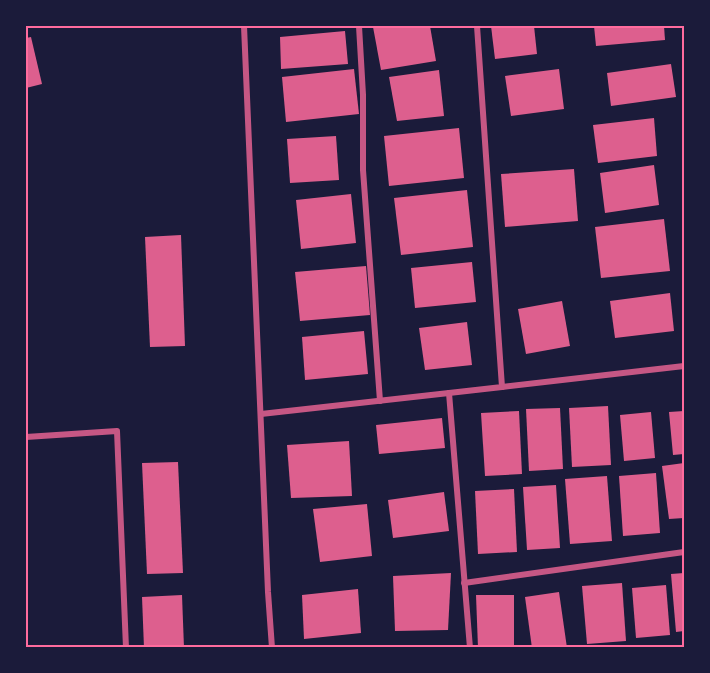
<svg xmlns="http://www.w3.org/2000/svg" width="710" height="673" font-family="'Roboto Condensed',sans-serif">
  <style>
    .building { fill: #dd5f8e }
    .lines { fill: none; stroke-linecap: round; stroke-linejoin: round }
    .minor { stroke: #c65784; stroke-width: 6 }
    .neatline { fill: none; stroke: #ff6b9d; stroke-width: 2 }
  </style>
  <rect width="100%" height="100%" fill="#1b1b3a"/>
  <g class="building">
    <polygon points="379,26 430,26 436,61 381,70 373,27"/>
    <polygon points="491,26 534,26 537,54 495,59"/>
    <polygon points="594,26 664,26 665,40 596,46"/>
    <polygon points="345,31 348,64 281,69 280,37"/>
    <polygon points="31,37 42,84 26,88 26,38"/>
    <polygon points="671,64 676,97 611,106 607,73"/>
    <polygon points="354,69 359,114 286,122 282,77"/>
    <polygon points="559,69 564,109 511,116 505,76"/>
    <polygon points="439,70 444,116 397,121 389,77"/>
    <polygon points="654,118 657,156 598,163 593,125"/>
    <polygon points="459,128 464,178 389,186 384,136"/>
    <polygon points="336,136 339,180 290,183 287,139"/>
    <polygon points="654,165 659,205 605,213 600,173"/>
    <polygon points="574,169 578,221 505,227 501,174"/>
    <polygon points="467,190 473,247 401,255 394,198"/>
    <polygon points="351,194 356,243 301,249 296,200"/>
    <polygon points="664,219 670,271 601,278 595,227"/>
    <polygon points="181,235 185,346 150,347 145,237"/>
    <polygon points="472,262 476,302 415,308 411,268"/>
    <polygon points="366,266 370,315 300,321 295,272"/>
    <polygon points="670,293 674,331 615,338 610,301"/>
    <polygon points="562,301 570,346 526,354 518,309"/>
    <polygon points="467,322 472,365 425,370 419,328"/>
    <polygon points="364,331 368,374 305,380 302,337"/>
    <polygon points="608,406 611,465 572,467 569,408"/>
    <polygon points="560,408 563,469 529,471 526,409"/>
    <polygon points="519,411 522,474 485,476 481,413"/>
    <polygon points="684,411 684,454 673,455 669,412"/>
    <polygon points="651,412 655,458 624,461 620,415"/>
    <polygon points="442,418 445,448 379,454 376,425"/>
    <polygon points="349,441 352,496 291,498 287,445"/>
    <polygon points="178,462 183,573 147,574 142,463"/>
    <polygon points="684,463 684,518 669,519 662,466"/>
    <polygon points="656,473 660,533 623,536 619,476"/>
    <polygon points="607,476 612,541 570,544 565,479"/>
    <polygon points="556,485 560,548 527,550 523,487"/>
    <polygon points="514,489 517,552 478,554 475,491"/>
    <polygon points="444,492 449,531 393,538 388,500"/>
    <polygon points="367,504 372,556 320,562 313,509"/>
    <polygon points="451,573 448,630 395,631 393,576"/>
    <polygon points="684,573 684,631 676,632 671,574"/>
    <polygon points="622,583 626,641 587,644 582,586"/>
    <polygon points="666,585 670,635 636,638 632,588"/>
    <polygon points="358,589 361,633 304,639 302,595"/>
    <polygon points="559,592 567,648 532,648 525,597"/>
    <polygon points="182,595 184,648 144,648 142,597"/>
    <polygon points="476,595 514,595 514,648 478,648"/>
  </g>
  <g class="lines">
    <g class="minor">
      <polyline points="244,26 268,592 272,648"/>
      <polyline points="359,26 363,95 363,170 380,401"/>
      <polyline points="502,387 684,366"/>
      <polyline points="261,414 449,393"/>
      <polyline points="26,437 117,431 126,648"/>
      <polyline points="464,583 684,552"/>
      <polyline points="470,648 449,393 502,387 477,26"/>
    </g>
  </g>
  <rect width="710" height="673" fill="none" stroke="#1b1b3a" stroke-width="54"/>
  <rect x="27" y="27" width="656" height="619" class="neatline"/>
</svg>
